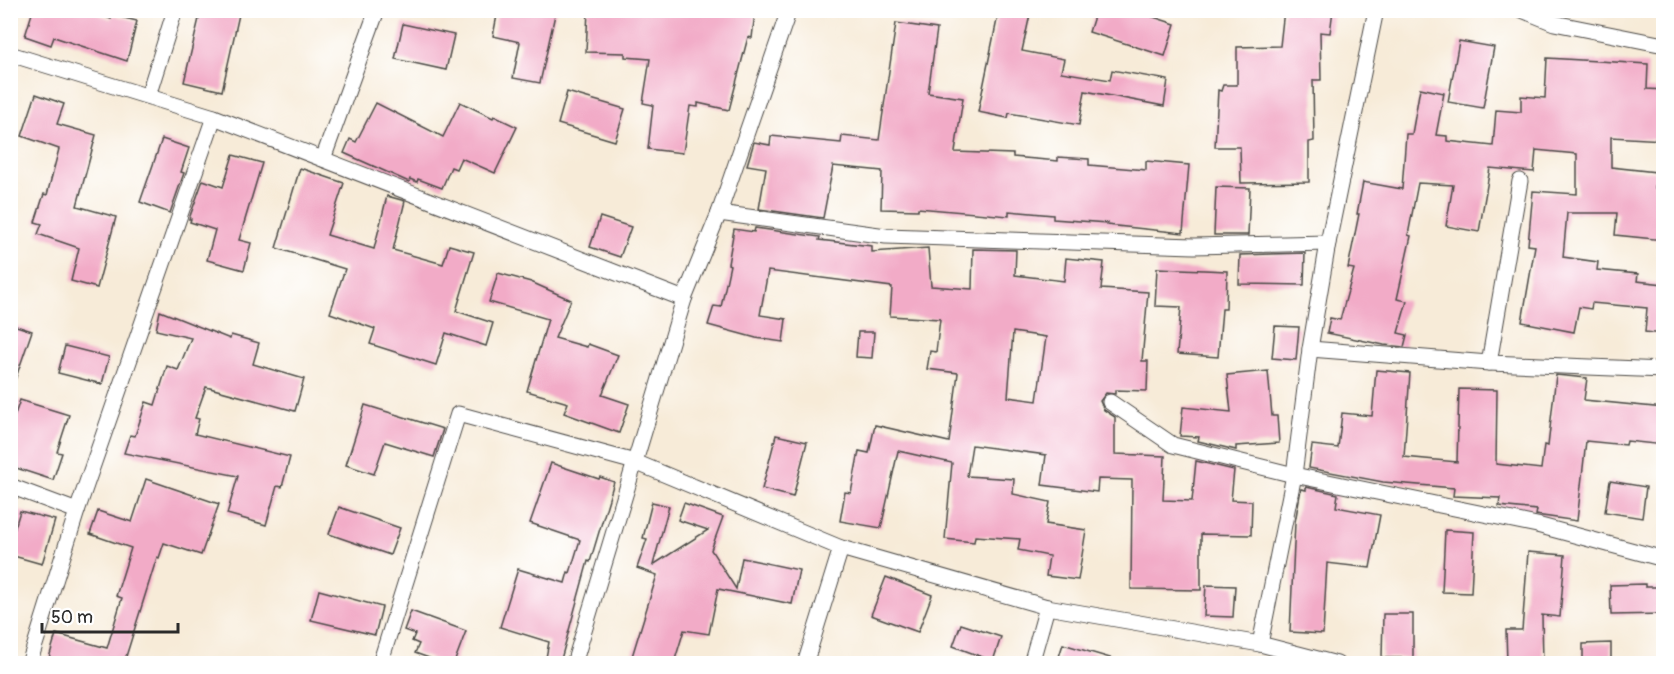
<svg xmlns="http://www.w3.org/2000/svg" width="1674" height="674" font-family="Pangolin,sans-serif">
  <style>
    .building { fill: #f2abc7; fill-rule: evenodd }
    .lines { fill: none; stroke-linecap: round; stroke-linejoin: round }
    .minor-casing { stroke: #4a4845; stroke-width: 17 }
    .minor { stroke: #fff; stroke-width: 15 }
  </style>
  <rect width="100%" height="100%" fill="#fff"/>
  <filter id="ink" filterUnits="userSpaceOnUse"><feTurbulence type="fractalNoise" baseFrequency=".0167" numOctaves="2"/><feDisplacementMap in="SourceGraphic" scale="12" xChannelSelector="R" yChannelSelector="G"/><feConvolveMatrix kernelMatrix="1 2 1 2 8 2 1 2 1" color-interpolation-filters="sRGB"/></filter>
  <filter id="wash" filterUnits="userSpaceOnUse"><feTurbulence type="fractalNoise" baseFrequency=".008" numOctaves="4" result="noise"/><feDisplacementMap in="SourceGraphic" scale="24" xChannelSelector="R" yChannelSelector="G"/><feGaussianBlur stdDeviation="1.35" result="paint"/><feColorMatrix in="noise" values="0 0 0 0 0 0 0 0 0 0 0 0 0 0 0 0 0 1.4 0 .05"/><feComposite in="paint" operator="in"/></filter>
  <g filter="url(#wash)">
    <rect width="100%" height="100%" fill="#f7ebd8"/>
    <g id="blocks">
      <g class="building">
        <polygon points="33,10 87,10 111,19 112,15 137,21 127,61 54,37 51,45 25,36"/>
        <polygon points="201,10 240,10 222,91 184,82"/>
        <polygon points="498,10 556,10 540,83 513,78 520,42 493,36"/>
        <polygon points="588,10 755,12 752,38 748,37 729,110 698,103 698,107 690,106 683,153 648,149 653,105 643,103 650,59 625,57 625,53 586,52"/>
        <polygon points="999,10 1031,10 1022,51 1064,59 1061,72 1110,80 1112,70 1168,80 1164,106 1085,91 1079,125 1009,113 1008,118 978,112"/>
        <polygon points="1096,10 1132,10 1175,24 1165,56 1089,32"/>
        <polygon points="1284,10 1333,10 1330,33 1320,32 1321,80 1313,80 1314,141 1309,142 1309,182 1241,183 1240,147 1215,147 1218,90 1221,91 1223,85 1237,85 1237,47 1280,46"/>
        <polygon points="896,23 937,29 928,93 963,98 955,152 1013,154 1013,157 1058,161 1058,157 1089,159 1089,165 1146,170 1146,161 1189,165 1183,233 1107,225 1107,223 1053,219 1053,215 1009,211 1009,216 918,208 918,210 881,209 882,171 833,166 823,218 759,209 766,168 747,165 754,142 770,145 771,136 841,143 842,136 879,140"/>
        <polygon points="403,24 454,35 446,70 395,59"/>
        <polygon points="1459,41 1494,47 1483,108 1448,102"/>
        <polygon points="1547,58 1648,64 1647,89 1664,90 1664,140 1611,137 1611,167 1656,172 1655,188 1664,189 1664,240 1615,235 1617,213 1567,213 1563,257 1598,262 1597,270 1638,274 1637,281 1664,284 1664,334 1645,332 1647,308 1592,303 1591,309 1579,307 1574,332 1522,322 1535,246 1528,245 1533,191 1577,194 1577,154 1536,150 1534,172 1490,168 1479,232 1446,226 1453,185 1418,183 1408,235 1411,236 1397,299 1407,301 1398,333 1407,335 1404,347 1384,345 1327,333 1330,318 1340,320 1354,269 1348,268 1359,214 1357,214 1363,182 1402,189 1406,134 1412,134 1420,88 1444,93 1436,135 1447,136 1447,141 1493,146 1496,110 1521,112 1521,96 1545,98"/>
        <polygon points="567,92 625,109 615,141 558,124"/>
        <polygon points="36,94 64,104 57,124 96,135 77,206 116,217 97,288 71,281 79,248 38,234 42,224 35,222 44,194 47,195 59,149 22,136"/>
        <polygon points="460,102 493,118 494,116 517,127 495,173 461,158 456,169 451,167 442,188 418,179 417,182 410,179 409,182 344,153 350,139 356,142 376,103 443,137"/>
        <polygon points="162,139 189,148 181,172 184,173 170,213 140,202"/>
        <polygon points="233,155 262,163 239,240 251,243 244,270 207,260 215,230 190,222 191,219 189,219 203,180 223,187"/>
        <polygon points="300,168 344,183 327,235 374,249 387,196 405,201 393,250 443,264 449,245 474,252 456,311 493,323 486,346 446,333 436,365 370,344 375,329 330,313 345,269 276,248"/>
        <polygon points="1216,187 1250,188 1248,235 1214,235"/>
        <polygon points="600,217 631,227 620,257 590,247"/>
        <path d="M 755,228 L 820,237 L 819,240 L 872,246 L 872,252 L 928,248 L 931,286 L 972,289 L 973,249 L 1016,250 L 1015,275 L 1064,281 L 1066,258 L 1104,262 L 1101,289 L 1148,292 L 1142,361 L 1148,361 L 1147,391 L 1115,390 L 1115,394 L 1106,393 L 1100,401 L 1104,410 L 1115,417 L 1115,454 L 1165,456 L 1163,500 L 1192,501 L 1196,461 L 1234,470 L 1231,500 L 1252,501 L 1251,535 L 1201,534 L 1201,590 L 1131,589 L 1132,480 L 1098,479 L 1097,492 L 1042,485 L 1046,455 L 972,445 L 967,476 L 1014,479 L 1013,494 L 1050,502 L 1046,524 L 1086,530 L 1078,580 L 1046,576 L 1049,556 L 1018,550 L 1020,539 L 975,536 L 974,542 L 945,539 L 952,463 L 898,451 L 881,528 L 840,521 L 845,492 L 851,493 L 859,451 L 869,453 L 875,425 L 949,442 L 958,373 L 927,369 L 930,351 L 936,352 L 940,319 L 890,316 L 892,287 L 768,271 L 760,315 L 786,319 L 783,342 L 756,338 L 708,325 L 714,306 L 721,307 L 730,265 L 728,264 L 734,229 L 754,232 ZM 1013,332 L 1046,337 L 1037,401 L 1008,397 Z"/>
        <polygon points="1305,253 1304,285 1239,284 1240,255"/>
        <polygon points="1157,268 1227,271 1226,309 1222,309 1218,357 1177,354 1181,307 1155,306"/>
        <polygon points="498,273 531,282 571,300 555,338 587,347 588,344 618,355 602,395 629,404 619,433 564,413 568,403 527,391 548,319 489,302"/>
        <polygon points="160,311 230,339 231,335 259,343 253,364 304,379 295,411 206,387 195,418 199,419 195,434 290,457 282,487 277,486 266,525 227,514 238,476 124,453 130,435 135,436 146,402 155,405 167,366 178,370 191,338 156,330"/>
        <polygon points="10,324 32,331 13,386 10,386"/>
        <polygon points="1275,326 1299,327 1296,360 1272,358"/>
        <polygon points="858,332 874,332 872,358 856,357"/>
        <polygon points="65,346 109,357 102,384 58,373"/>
        <polygon points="1376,370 1410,373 1404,457 1457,462 1459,389 1497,390 1496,464 1541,469 1544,445 1548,446 1556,375 1587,378 1584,400 1664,408 1664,445 1627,441 1626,445 1586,441 1577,521 1536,515 1537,510 1499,506 1500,498 1453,496 1454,488 1383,482 1309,468 1312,445 1338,448 1342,413 1372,416"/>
        <polygon points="1268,371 1272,416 1277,416 1279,443 1236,446 1236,450 1198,441 1199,437 1180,436 1183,407 1231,412 1227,375"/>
        <polygon points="20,400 69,415 57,452 62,453 53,480 10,466 10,445 15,431 10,429"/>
        <polygon points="365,405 443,429 434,457 385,442 374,474 346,465"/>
        <polygon points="776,435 807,442 793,497 762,489"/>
        <polygon points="551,463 599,479 600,477 614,482 590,562 588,561 560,663 545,663 549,642 500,627 518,569 565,583 568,572 570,573 580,540 530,523"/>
        <polygon points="146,479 219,504 201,555 164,543 159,558 157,557 124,663 66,663 49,658 56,634 107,648 122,598 116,596 131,548 90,534 98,511 132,522"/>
        <polygon points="1610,481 1646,487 1642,518 1605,512"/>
        <polygon points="1306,487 1338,494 1336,507 1380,515 1370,568 1327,563 1323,634 1290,632 1295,522 1301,489 1306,490"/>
        <polygon points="652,502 669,506 653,565 708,530 678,520 684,503 723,517 711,550 736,589 742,558 799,570 792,604 718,589 709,634 684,630 674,663 630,663 657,575 637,568 647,539 643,538"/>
        <polygon points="339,507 400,528 390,555 329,534"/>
        <polygon points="20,511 55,520 42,564 10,555 10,544"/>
        <polygon points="1445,530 1474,532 1471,593 1442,592"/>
        <polygon points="1528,552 1565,555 1560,617 1542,615 1543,663 1507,663 1506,630 1522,630"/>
        <polygon points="886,577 932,595 918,632 871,615"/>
        <polygon points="1645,584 1645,587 1664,587 1664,614 1611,615 1610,585"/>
        <polygon points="1206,585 1235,586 1233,617 1204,616"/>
        <polygon points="319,590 382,607 375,635 311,620"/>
        <polygon points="411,611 466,631 454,663 443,663 415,653 419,644 412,641 415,634 404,630"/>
        <polygon points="1383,614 1413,614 1413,658 1382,658"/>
        <polygon points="961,624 1001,637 993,661 953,646"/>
        <polygon points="1611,643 1611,663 1583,663 1583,644"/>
        <polygon points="1063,644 1117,660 1117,663 1057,663"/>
      </g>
    </g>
  </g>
  <g filter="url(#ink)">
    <use href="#blocks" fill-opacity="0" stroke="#4a4845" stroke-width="1.5"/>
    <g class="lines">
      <g class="minor-casing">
        <g id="minor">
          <polyline points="1522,10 1554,23 1664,45"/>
          <polyline points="10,54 214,117 684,299"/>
          <polyline points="148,96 175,10"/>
          <polyline points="323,159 377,10"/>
          <polyline points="719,213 886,236 1194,246 1328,243"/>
          <polyline points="1310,349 1489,363 1664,370"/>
          <polyline points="1489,363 1520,181"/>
          <polyline points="1110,402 1173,445 1294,475 1537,525 1664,559"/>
          <polyline points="10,486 77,511"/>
          <polyline points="1260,644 1294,475 1310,349 1328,243 1376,10"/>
          <polyline points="29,664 77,511 214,117"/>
          <polyline points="380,664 458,414 635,462 841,548 1047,607 1260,644 1337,664"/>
          <polyline points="574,664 684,299 719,213 789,10"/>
          <polyline points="805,664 841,548"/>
          <polyline points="1031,664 1047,607"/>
        </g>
      </g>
      <use href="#minor" class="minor"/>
    </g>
  </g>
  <rect width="1674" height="674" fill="none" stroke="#fff" stroke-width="36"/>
  <path d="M42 623v9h136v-9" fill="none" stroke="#2b2b2b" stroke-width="3"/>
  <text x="51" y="623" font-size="18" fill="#2b2b2b" stroke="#ffffff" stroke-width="4.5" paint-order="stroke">50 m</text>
</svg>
